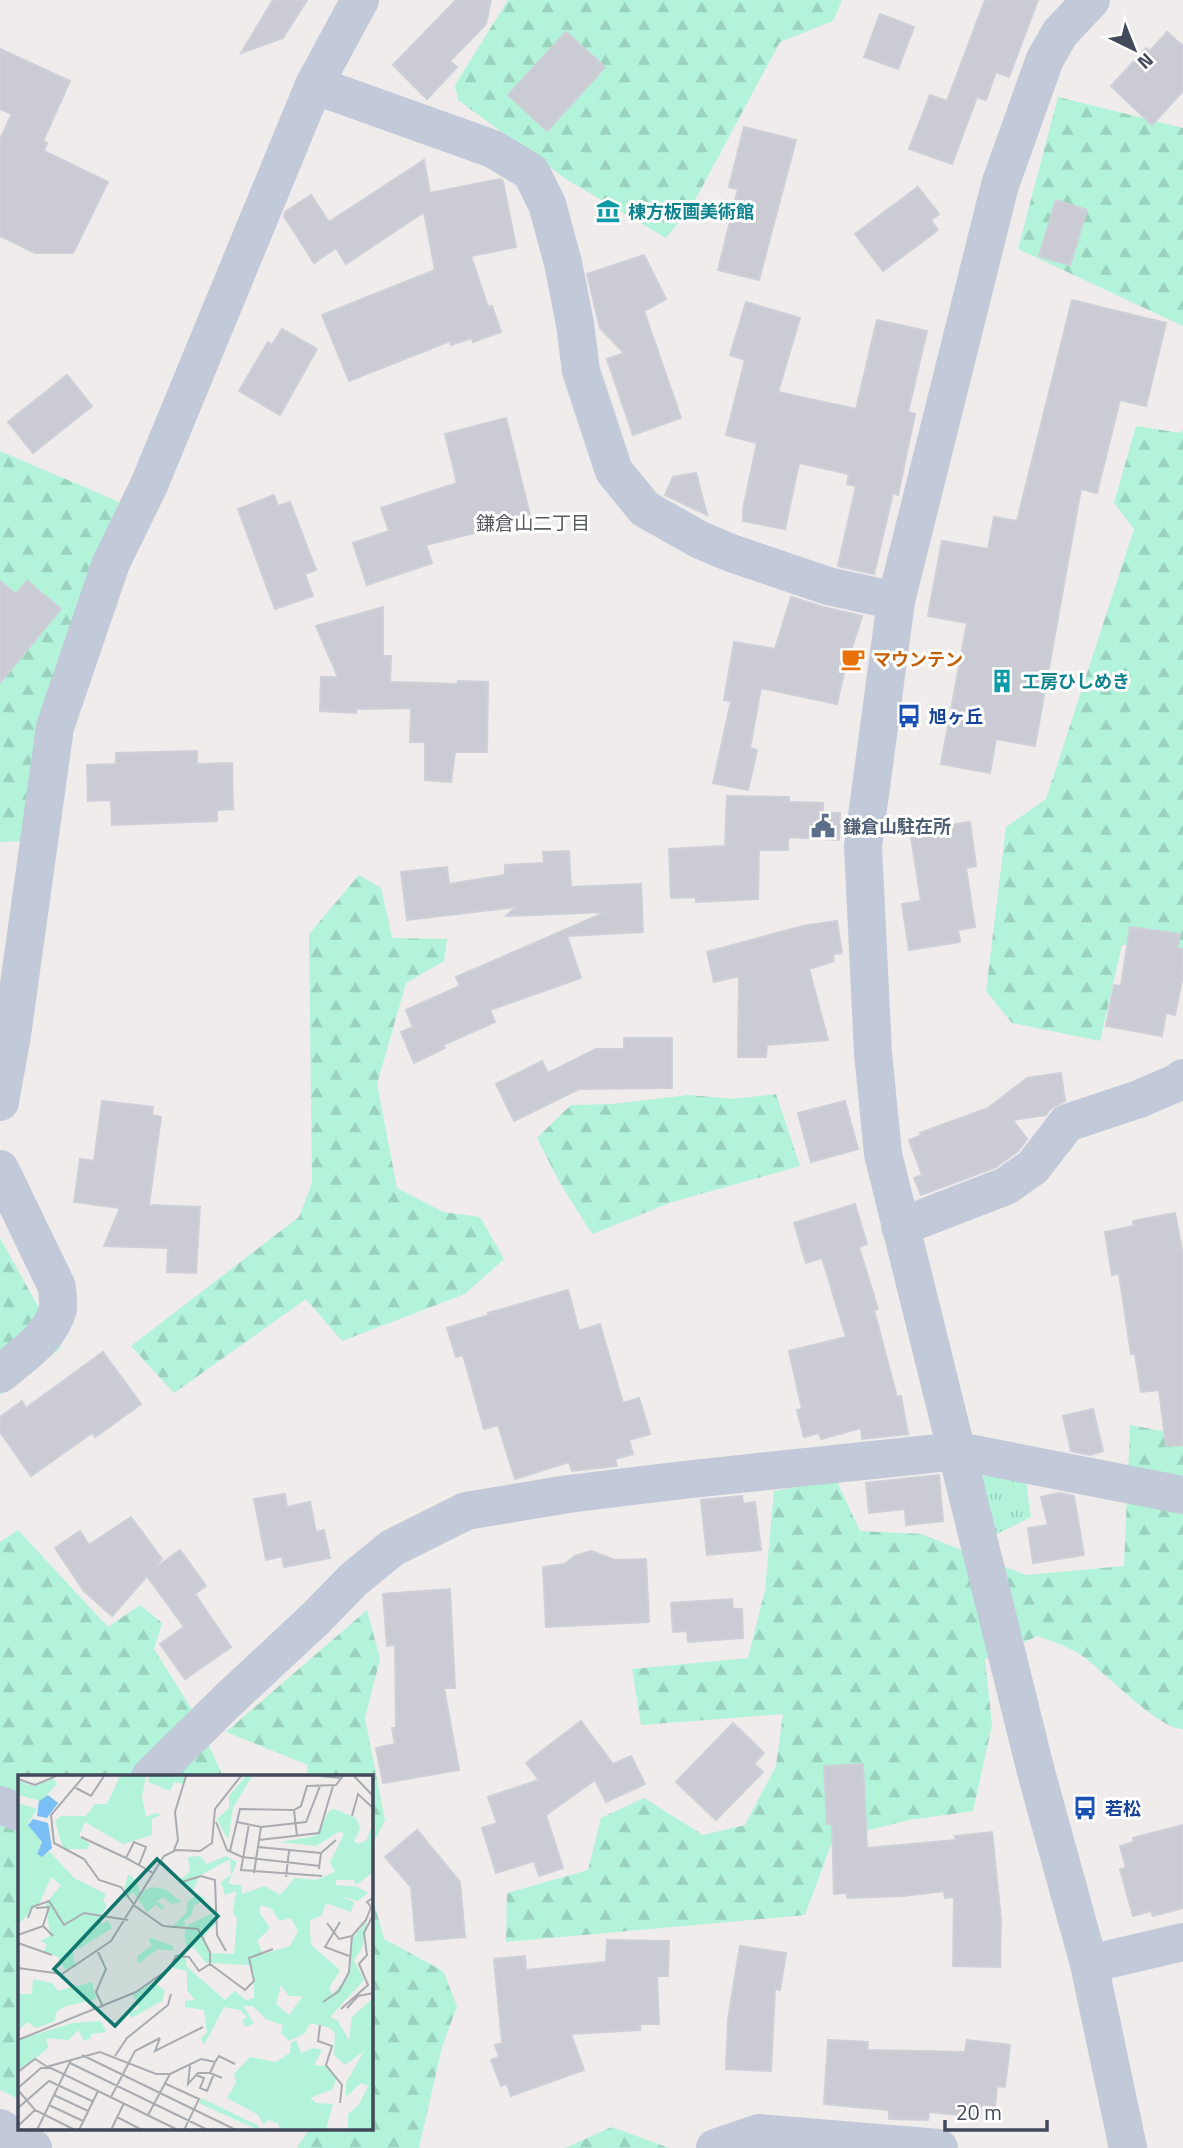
<svg xmlns="http://www.w3.org/2000/svg" width="1183" height="2148" font-family="'Titillium Web','Noto Sans JP',sans-serif">
  <style>
    .grass { fill: url(#grass-tufts) }
    .forest { fill: url(#forest-firs) }
    .building { fill: #cbcbd4; stroke: #cecfd8; stroke-width: 2 }
    .lines { fill: none; stroke-linecap: round; stroke-linejoin: round }
    .minor { stroke: #c2c9d8; stroke-width: 38 }
    .labels { text-anchor: middle; dominant-baseline: central; stroke-width: 6; stroke-linejoin: round; paint-order: stroke }
    .culture-label { font-size: 18px; font-weight: bold; fill: #0d838f; stroke: #fff; text-anchor: start }
    .food-label { font-size: 18px; font-weight: bold; fill: #c56008; stroke: #fff; text-anchor: start }
    .transit-label { font-size: 18px; font-weight: bold; fill: #164399; stroke: #fff; text-anchor: start }
    .service-label { font-size: 18px; font-weight: bold; fill: #4e5e75; stroke: #fff; text-anchor: start }
    .neighbourhood-label { font-size: 19px; fill: #575a61; stroke: #fff }
    .inset-road { fill: none; stroke: #aaabb1; stroke-width: 2 }
    .view { fill: #0f766e; fill-opacity: 0.15; stroke: #0f766e; stroke-width: 3.5 }
    .inset-edge { fill: none; stroke: #42495b; stroke-width: 3.5 }
  </style>
  <defs>
    <pattern id="grass-tufts" width="24" height="20" patternUnits="userSpaceOnUse" patternTransform="scale(1.75)"><rect width="24" height="20" fill="#b2f3da"/><path d="M3 7l-1-3M5 7V3M7 7l1-3M15 17l-1-3M17 17v-4M19 17l1-3" fill="none" stroke="#9ad2bd"/></pattern>
    <pattern id="forest-firs" width="22" height="20" patternUnits="userSpaceOnUse" patternTransform="scale(1.75)"><rect width="22" height="20" fill="#b2f3da"/><path d="M5 1l3.5 6h-7zM16 11l3.5 6h-7z" fill="#9ad2bd"/></pattern>
  </defs>
  <rect width="100%" height="100%" fill="#efeceb"/>
  <polygon class="grass" points="982,1476 1025,1476 1031,1517 993,1536"/>
  <g class="forest">
    <polygon points="508,0 842,0 833,21 780,42 694,202 666,238 566,179 458,100 455,85"/>
    <polygon points="1058,97 1183,128 1183,326 1018,249"/>
    <polygon points="1136,426 1181,433 1183,430 1183,948 1122,945 1100,1041 1012,1023 986,991 1006,827 1046,799 1134,529 1114,503"/>
    <polygon points="0,451 119,502 101,546 28,841 0,842"/>
    <polygon points="359,875 381,888 392,938 447,939 444,961 406,983 377,1084 397,1188 443,1212 480,1217 504,1259 465,1294 342,1341 306,1299 174,1393 131,1346 299,1217 312,1183 309,934"/>
    <polygon points="776,1094 800,1166 672,1202 592,1234 560,1183 537,1138 571,1105 612,1104 689,1095 733,1099"/>
    <polygon points="0,1238 61,1348 0,1395"/>
    <path d="M 1130,1425 L 1183,1435 L 1183,1729 C 1159,1730 1101,1668 1078,1653 C 1066,1646 1051,1641 1038,1636 L 985,1659 L 992,1725 L 973,1811 L 909,1820 L 833,1839 L 805,1915 L 506,1942 L 507,1893 L 588,1870 L 601,1818 L 644,1798 L 703,1835 L 745,1825 L 776,1766 L 783,1714 L 641,1725 L 632,1669 L 748,1658 L 765,1590 L 774,1491 L 836,1480 L 860,1531 L 921,1534 L 1026,1575 L 1124,1566 Z"/>
    <polygon points="18,1530 108,1627 140,1605 162,1623 154,1649 194,1713 221,1772 221,1777 19,1777 19,2099 0,2090 0,1542"/>
    <polygon points="367,1610 380,1659 365,1718 385,1820 371,1848 371,1777 306,1777 308,1765 226,1732"/>
    <polygon points="371,1891 384,1939 443,1971 457,2006 442,2047 419,2148 297,2148 309,2129 371,2129"/>
    <polygon points="612,2127 669,2148 565,2148"/>
  </g>
  <g class="building">
    <polygon points="273,0 307,0 283,38 241,53"/>
    <polygon points="456,0 491,0 486,24 450,61 457,67 427,99 393,65"/>
    <polygon points="985,0 1038,0 1009,77 996,72 986,100 977,97 952,164 909,149 930,95 947,101"/>
    <polygon points="880,14 914,27 898,69 864,57"/>
    <polygon points="566,32 605,67 547,131 508,95"/>
    <polygon points="1167,32 1183,46 1183,91 1152,125 1111,86 1146,48 1150,51"/>
    <polygon points="0,49 70,81 43,141 47,143 44,151 108,182 73,253 35,253 0,236 0,139 12,114 0,109"/>
    <polygon points="744,127 796,140 759,280 718,270 738,189 729,187"/>
    <polygon points="424,160 430,193 500,179 503,181 516,247 471,256 488,307 492,306 501,332 473,342 472,338 451,345 450,341 349,381 322,315 435,270 424,212 346,264 336,248 314,263 284,216 285,212 311,195 329,222"/>
    <polygon points="918,187 939,214 931,220 938,230 883,271 855,234"/>
    <polygon points="1056,200 1087,210 1070,265 1039,256"/>
    <polygon points="644,255 666,299 644,311 681,418 633,435 607,359 624,353 600,328 587,274"/>
    <polygon points="1072,300 1166,323 1146,406 1120,400 1097,493 1081,489 1035,746 996,739 990,773 941,764 967,623 928,616 942,541 988,549 994,517 1017,521"/>
    <polygon points="746,302 800,318 778,392 856,409 877,320 927,331 908,412 915,414 898,495 893,493 874,574 838,566 856,486 847,484 849,474 799,463 785,529 743,521 743,509 757,443 726,435 745,360 730,355"/>
    <polygon points="282,329 317,349 280,415 239,391 268,342 272,345"/>
    <polygon points="67,375 92,406 33,453 8,422"/>
    <polygon points="506,418 531,519 426,545 432,563 367,585 353,543 389,531 381,508 457,483 445,434"/>
    <polygon points="696,473 707,515 665,495 673,477"/>
    <polygon points="274,495 278,506 290,502 316,570 305,574 313,596 275,609 238,509"/>
    <polygon points="0,581 16,594 27,581 61,609 0,683"/>
    <polygon points="791,597 823,607 862,616 851,651 849,651 837,704 761,688 750,748 757,750 748,790 713,783 731,701 724,700 734,642 775,649"/>
    <polygon points="383,607 383,656 391,656 390,682 458,684 458,681 488,682 487,752 455,752 451,782 425,780 425,742 410,742 411,708 356,709 356,713 320,711 321,677 338,677 316,626"/>
    <polygon points="197,751 197,764 232,763 233,809 217,810 217,821 112,825 111,800 88,801 87,765 116,764 116,753"/>
    <polygon points="727,796 789,797 789,802 823,803 823,812 840,813 839,840 788,837 788,850 759,850 758,899 696,902 696,897 671,898 669,849 725,846"/>
    <polygon points="970,822 976,866 966,868 975,927 958,930 960,942 909,950 902,904 921,901 910,831"/>
    <polygon points="569,851 571,887 641,884 643,932 567,936 581,978 490,1010 495,1022 443,1045 445,1048 414,1063 401,1032 413,1027 406,1010 460,986 456,977 606,912 506,916 516,907 407,920 401,872 447,867 449,884 505,875 505,865 544,863 543,852"/>
    <polygon points="837,921 842,953 833,954 834,961 809,969 828,1040 767,1045 766,1057 738,1057 739,976 714,982 707,952 803,926"/>
    <polygon points="1130,927 1180,934 1177,948 1183,949 1183,975 1175,1015 1166,1013 1162,1036 1106,1026 1114,985 1121,986"/>
    <polygon points="624,1038 672,1038 672,1088 579,1089 514,1121 496,1084 542,1061 548,1073 596,1049 624,1049"/>
    <polygon points="1061,1073 1065,1101 1050,1109 1046,1115 1013,1120 1027,1139 1018,1151 996,1167 921,1195 914,1178 922,1175 909,1140 922,1135 920,1133 988,1108 1027,1078"/>
    <polygon points="102,1101 153,1107 152,1115 161,1117 149,1205 200,1207 196,1273 167,1272 168,1248 104,1246 120,1208 74,1202 80,1159 94,1161"/>
    <polygon points="845,1101 858,1149 811,1162 798,1113"/>
    <polygon points="855,1204 867,1244 859,1247 878,1309 874,1310 897,1397 901,1396 908,1434 862,1439 861,1428 821,1439 819,1433 804,1437 797,1410 802,1409 789,1351 846,1337 822,1258 806,1263 794,1223"/>
    <polygon points="1175,1213 1183,1256 1183,1445 1166,1446 1159,1390 1141,1392 1135,1354 1131,1354 1119,1274 1112,1275 1105,1232 1134,1226 1133,1221"/>
    <polygon points="568,1290 579,1331 600,1324 623,1403 639,1398 650,1434 629,1440 633,1454 615,1459 617,1466 572,1471 569,1462 515,1479 498,1425 484,1429 463,1355 456,1357 447,1328 489,1315 488,1313"/>
    <polygon points="103,1352 141,1404 95,1437 92,1433 31,1476 0,1432 0,1417 22,1401 26,1408"/>
    <polygon points="1093,1409 1103,1451 1090,1455 1071,1451 1063,1416"/>
    <polygon points="939,1475 943,1521 906,1525 905,1509 869,1513 866,1483"/>
    <polygon points="1059,1493 1074,1496 1084,1555 1033,1563 1028,1528 1048,1525 1041,1497"/>
    <polygon points="285,1494 287,1507 310,1502 316,1532 324,1530 330,1558 284,1567 282,1556 266,1560 254,1499"/>
    <polygon points="742,1496 743,1504 755,1502 761,1550 707,1555 701,1500"/>
    <polygon points="131,1517 162,1559 151,1571 180,1550 206,1586 195,1594 231,1647 185,1679 160,1644 184,1627 147,1576 112,1616 84,1591 55,1548 80,1531 89,1545"/>
    <polygon points="591,1551 615,1560 646,1559 649,1622 546,1627 543,1567 565,1564 575,1556"/>
    <polygon points="450,1589 455,1688 444,1688 459,1770 383,1783 376,1748 395,1744 392,1728 396,1728 395,1645 387,1646 383,1594"/>
    <polygon points="732,1599 733,1609 742,1609 743,1638 688,1642 687,1631 673,1632 671,1603"/>
    <polygon points="581,1721 613,1764 631,1756 645,1784 606,1802 595,1780 546,1815 563,1868 539,1876 534,1861 496,1873 482,1828 497,1823 488,1797 539,1780 526,1763"/>
    <polygon points="733,1723 764,1753 754,1764 763,1772 716,1820 676,1782"/>
    <polygon points="863,1764 867,1848 956,1840 955,1836 992,1832 1001,1919 1000,1967 953,1966 954,1897 945,1898 944,1891 903,1896 847,1898 847,1893 834,1894 832,1824 827,1824 824,1766"/>
    <polygon points="1183,1825 1183,1908 1153,1916 1151,1911 1133,1916 1120,1869 1126,1868 1120,1846 1134,1842 1133,1838"/>
    <polygon points="417,1830 460,1882 465,1937 416,1941 411,1887 385,1857"/>
    <polygon points="607,1940 669,1941 668,1976 657,1976 659,2024 640,2024 640,2030 571,2034 584,2070 511,2096 507,2084 501,2086 491,2060 499,2057 495,2045 502,2043 494,1959 525,1956 526,1970 606,1962"/>
    <polygon points="740,1946 786,1953 780,1990 775,1989 771,2071 726,2069 728,2019"/>
    <polygon points="828,2040 868,2042 867,2050 965,2052 967,2040 1010,2045 1005,2087 997,2086 995,2106 981,2105 980,2117 929,2112 928,2120 889,2119 889,2110 824,2104"/>
  </g>
  <g class="lines">
    <g class="minor">
      <polyline points="1091,0 1060,33 1045,59 1000,185 896,601 863,846 873,1053 883,1154 1036,1772 1089,1964 1128,2148"/>
      <polyline points="314,85 493,149 531,172 547,204 563,263 575,324 581,371 614,471 645,509 700,540 731,553 828,586 896,601"/>
      <polyline points="0,1102 12,1035 55,727 111,563 149,485 314,85 360,0"/>
      <path d="M 0,1169 L 57,1287 C 57,1294 59,1302 58,1309 C 50,1338 22,1356 0,1374"/>
      <polyline points="900,1227 1006,1186 1033,1167 1067,1123 1139,1099 1176,1083 1183,1078"/>
      <polyline points="150,1777 226,1702 316,1618 353,1580 392,1548 466,1511 568,1494 683,1480 958,1451 1183,1495"/>
      <polyline points="0,1805 19,1812"/>
      <polyline points="1089,1964 1183,1942"/>
      <polyline points="0,2128 33,2148"/>
      <polyline points="715,2148 759,2133 939,2148"/>
    </g>
  </g>
  <defs>
    <g id="museum-bare" transform="scale(1.89)"><path d="M0-6L6-3V-2H-6V-3ZM-5-1h2V3h-2ZM-1-1h2V3h-2ZM3-1h2V3H3ZM-6 4H6V6H-6Z" fill="#0f9aa8" stroke="#fff" stroke-width="2.5" paint-order="stroke"/></g>
    <g id="cafe-bare" transform="scale(1.89)"><path d="M-5.5-4.5H6V0H3Q3 3.5 0 3.5H-2.5Q-5.5 3.5-5.5 0ZM3-3.2v2h1.7v-2ZM-6 4.5H4V6H-6Z" fill="#e8710a" stroke="#fff" stroke-width="2.5" paint-order="stroke"/></g>
    <g id="building-bare" transform="scale(1.89)"><path d="M-4-6H4V6H1V3H-1V6H-4ZM-2.5-4.3h1.7v1.8h-1.7ZM.8-4.3h1.7v1.8H.8ZM-2.5-1h1.7V.8h-1.7ZM.8-1h1.7V.8H.8Z" fill="#0f9aa8" stroke="#fff" stroke-width="2.5" paint-order="stroke"/></g>
    <g id="bus-bare" transform="scale(1.89)"><path d="M-5-6H5V4H4V6H2V4H-2V6H-4V4H-5ZM-3.5-4V0h7V-4ZM-3.5 1.2v1.5H-2V1.2ZM2 1.2v1.5H3.5V1.2Z" fill="#1a4fb4" stroke="#fff" stroke-width="2.5" paint-order="stroke"/></g>
    <g id="civic-bare" transform="scale(1.89)"><path d="M-.6-6.5H3V-4.5H.6V-3L4-1V1h2V6H-6V1h2V-1L-.6-3ZM-1.2 2.5V6h2.4V2.5Z" fill="#5c6f8a" stroke="#fff" stroke-width="2.5" paint-order="stroke"/></g>
  </defs>
  <g fill-rule="evenodd">
    <use href="#museum-bare" x="608" y="211"/>
    <use href="#cafe-bare" x="853" y="659"/>
    <use href="#building-bare" x="1002" y="681"/>
    <use href="#bus-bare" x="909" y="716"/>
    <use href="#civic-bare" x="823" y="826"/>
    <use href="#bus-bare" x="1085" y="1808"/>
  </g>
  <g class="labels">
    <g class="culture-label">
      <text x="628" y="211">棟方板画美術館</text>
      <text x="1022" y="681">工房ひしめき</text>
    </g>
    <g class="food-label">
      <text x="873" y="659">マウンテン</text>
    </g>
    <g class="transit-label">
      <text x="929" y="716">旭ヶ丘</text>
      <text x="1105" y="1808">若松</text>
    </g>
    <g class="service-label">
      <text x="843" y="826">鎌倉山駐在所</text>
    </g>
    <g class="neighbourhood-label">
      <text x="533" y="522">鎌倉山二丁目</text>
    </g>
  </g>
  <g transform="translate(18 1775)">
    <rect width="355" height="355" fill="#efeceb"/>
    <path d="M 131,1 L 167,1 L 165,9 L 156,7 L 152,16 L 130,7 ZM 183,323 L 241,351 L 240,355 L 181,328 Z" fill="#b2f3da"/>
    <path d="M 102,1 L 128,1 L 124,22 L 128,42 L 137,38 L 143,40 L 134,44 L 134,60 L 105,69 L 67,47 L 61,61 L 72,69 L 69,74 L 45,74 L 37,46 L 43,41 L 68,41 L 77,29 L 89,29 ZM 228,1 L 234,1 L 215,33 L 210,65 L 199,44 L 211,33 L 211,21 ZM 35,3 L 39,9 L 23,26 L 0,20 L 0,6 L 16,11 ZM 0,28 L 19,34 L 10,49 L 23,67 L 19,81 L 32,77 L 56,103 L 88,119 L 85,126 L 89,130 L 81,145 L 85,149 L 90,145 L 94,153 L 59,175 L 54,173 L 57,190 L 47,195 L 40,182 L 26,176 L 29,169 L 22,166 L 32,161 L 28,129 L 43,110 L 33,102 L 22,127 L 0,150 ZM 316,34 L 338,43 L 342,54 L 336,66 L 340,69 L 348,66 L 355,48 L 355,97 L 338,110 L 336,105 L 318,105 L 318,110 L 339,112 L 350,118 L 340,126 L 323,121 L 336,127 L 333,137 L 308,128 L 303,141 L 292,145 L 292,158 L 293,170 L 322,195 L 311,213 L 314,220 L 330,201 L 334,164 L 349,146 L 344,173 L 336,185 L 346,205 L 312,242 L 319,245 L 331,265 L 334,242 L 355,223 L 354,355 L 330,355 L 330,339 L 341,330 L 350,311 L 343,308 L 328,322 L 328,308 L 346,276 L 327,290 L 316,280 L 317,258 L 312,253 L 292,248 L 287,258 L 271,266 L 263,258 L 265,250 L 248,244 L 235,231 L 225,231 L 236,248 L 228,252 L 224,246 L 229,242 L 222,235 L 206,232 L 186,270 L 183,263 L 189,258 L 186,235 L 167,232 L 167,226 L 177,225 L 169,215 L 169,196 L 155,193 L 158,179 L 167,180 L 169,192 L 207,225 L 217,216 L 228,225 L 236,223 L 236,198 L 231,190 L 188,188 L 176,173 L 169,172 L 166,160 L 170,150 L 195,138 L 198,148 L 186,161 L 191,178 L 216,179 L 219,144 L 215,137 L 218,116 L 207,120 L 203,107 L 213,100 L 212,84 L 181,101 L 175,115 L 163,104 L 172,97 L 170,82 L 182,81 L 189,89 L 208,81 L 219,87 L 210,109 L 223,110 L 224,119 L 247,111 L 262,120 L 277,103 L 298,105 L 317,97 L 312,87 L 326,59 L 322,56 L 298,71 L 262,67 L 297,61 L 311,36 ZM 243,130 L 254,134 L 261,146 L 273,143 L 280,156 L 272,171 L 245,179 L 239,166 L 252,153 L 241,137 ZM 263,210 L 271,221 L 285,221 L 271,240 L 258,229 ZM 110,99 L 119,106 L 122,117 L 134,112 L 147,114 L 164,127 L 153,129 L 146,122 L 139,126 L 147,132 L 144,135 L 138,130 L 129,137 L 115,117 L 107,124 L 105,120 ZM 181,119 L 188,124 L 176,131 L 173,141 L 166,146 L 168,151 L 155,151 L 168,138 L 170,126 ZM 131,162 L 155,171 L 155,176 L 140,174 L 120,189 L 119,181 L 133,171 ZM 15,204 L 34,208 L 40,216 L 74,207 L 78,224 L 48,231 L 38,237 L 37,246 L 18,253 L 9,247 L 0,256 L 0,219 L 14,219 ZM 136,207 L 147,216 L 144,226 L 113,243 L 111,238 L 121,233 L 115,220 ZM 83,246 L 88,257 L 73,259 L 73,263 L 66,266 L 60,255 L 51,265 L 28,263 L 30,273 L 0,297 L 0,265 L 54,248 ZM 278,265 L 283,278 L 295,273 L 304,275 L 296,290 L 308,291 L 318,304 L 315,314 L 292,323 L 298,328 L 315,329 L 308,355 L 262,355 L 260,348 L 250,345 L 246,350 L 239,339 L 209,323 L 218,308 L 216,299 L 232,282 L 258,287 L 272,278 L 273,268 Z" fill="#b2f3da" fill-rule="evenodd"/>
    <path d="M 30,20 L 40,28 L 29,43 L 19,41 L 21,26 ZM 15,44 L 30,48 L 34,73 L 24,82 L 19,79 L 24,67 L 10,50 Z" fill="#7ac0f6"/>
    <path class="inset-road" d="M 66,1 L 33,40 L 36,68 L 66,84 L 81,105 L 103,112 L 117,131 L 145,151 L 180,154 L 192,177 L 192,189M 303,1 L 324,3M 336,1 L 356,22M 0,4 L 17,10 L 38,1M 58,13 L 73,21 L 86,1M 276,35 L 279,61M 334,41 L 340,19 L 355,33M 198,47 L 209,75 L 224,82 L 302,91M 219,47 L 243,52 L 288,47 L 302,11M 231,49 L 223,95 L 304,101M 63,62 L 108,83M 241,65 L 301,58 L 315,11M 240,72 L 303,78M 156,75 L 160,65 L 157,37 L 168,1M 212,76 L 222,34 L 276,35 L 283,31 L 289,11 L 318,10 L 325,1M 143,86 L 164,107 L 183,101 L 197,105 L 199,160 L 208,176M 121,90 L 128,72 L 116,67 L 108,83 L 121,90 L 135,98M 301,94 L 303,78 L 318,65M 236,98 L 243,52M 268,102 L 271,76M 18,133 L 31,132 L 25,151 L 35,161M 10,143 L 14,132 L 31,126 L 46,150 L 66,138 L 110,145M 322,147 L 307,172 L 331,181M 309,148 L 321,164 L 334,161M 0,160 L 25,151M 0,168 L 34,180M 80,177 L 88,194 L 78,217 L 85,232M 192,189 L 227,215 L 236,206 L 231,183 L 255,174M 0,193 L 44,199 L 93,166 L 146,81 L 158,75 L 182,76 L 194,68 L 197,34 L 223,1M 305,227 L 321,216 L 331,197 L 334,161 L 348,145 L 353,132 L 349,127 L 356,122M 329,233 L 340,221 L 356,218M 323,234 L 350,210 L 341,189 L 349,180 L 346,158 L 356,138M 302,250 L 300,266 L 314,271 L 308,290 L 324,310 L 322,328M 142,263 L 137,276 L 185,252M 0,265 L 118,217 L 152,193 L 158,181 L 171,182 L 181,196 L 192,189M 64,280 L 218,355M 97,281 L 109,263 L 150,230 L 153,219M 197,287 L 192,298 L 204,303M 52,288 L 190,355M 172,290 L 170,309 L 180,298 L 192,298M 28,292 L 82,277 L 138,299 L 152,299 L 183,284 L 197,287 L 201,281 L 217,289M 0,297 L 17,284 L 28,291M 178,300 L 186,303 L 182,313 L 189,316 L 196,299M 146,308 L 181,324 L 166,355M 0,313 L 23,293 L 33,293 L 160,355M 0,315 L 17,335 L 57,355M 36,320 L 70,336M 93,322 L 117,276 L 142,263M 31,330 L 65,346M 0,333 L 31,306 L 74,326M 130,340 L 152,299M 99,342 L 124,355M 0,351 L 17,335M 19,355 L 53,285M 61,355 L 80,316M 93,355 L 106,328"/>
    <path class="view" d="M 139,84 L 200,141 L 97,251 L 36,194 Z"/>
    <rect width="355" height="355" class="inset-edge"/>
  </g>
  <g transform="translate(1134 49) rotate(137)" stroke="#ffffff" stroke-width="5" paint-order="stroke">
  <path d="M0-5L12 26L0 18L-12 26Z" fill="#42495b"/>
  <text y="-10" font-size="19" font-weight="bold" text-anchor="middle" fill="#42495b">N</text>
  </g>
  <path d="M945 2120v10h102v-10" fill="none" stroke="#42495b" stroke-width="3.5"/>
  <text x="956" y="2120" font-size="21" fill="#42495b" stroke="#ffffff" stroke-width="5" paint-order="stroke">20 m</text>
</svg>
